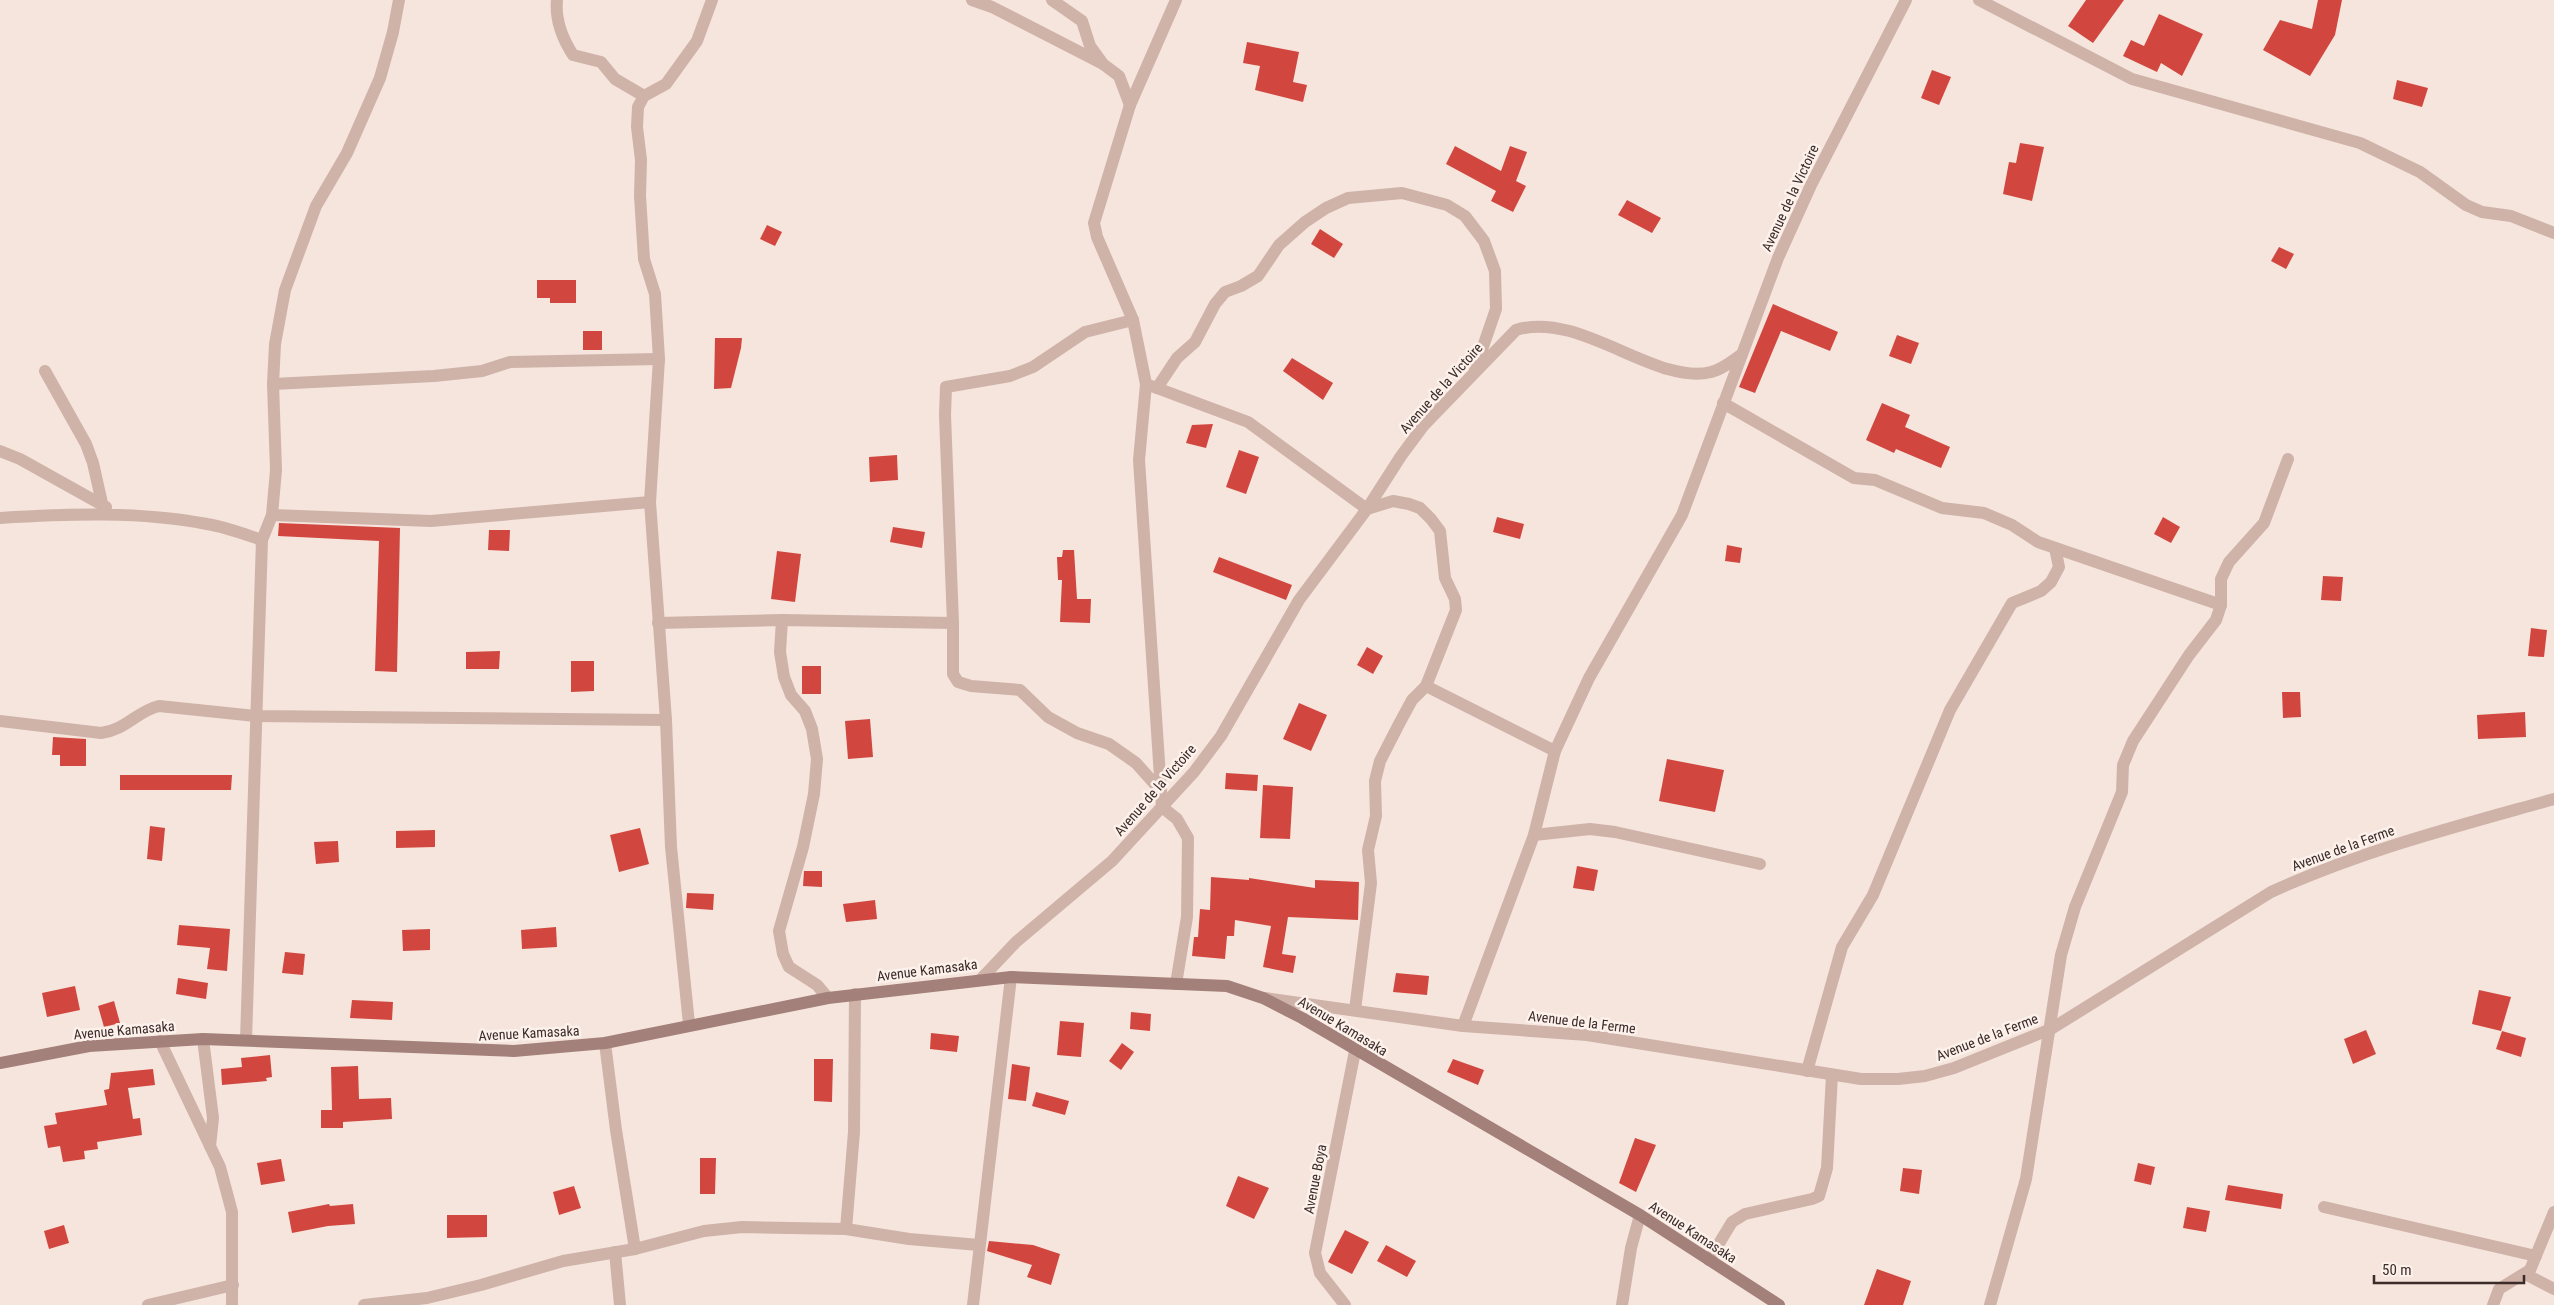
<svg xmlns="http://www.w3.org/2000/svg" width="2554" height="1305" font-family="'Roboto Condensed',sans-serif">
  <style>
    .building { fill: #d1473f }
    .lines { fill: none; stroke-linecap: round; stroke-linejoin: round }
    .street { stroke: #cfb2a8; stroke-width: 12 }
    .secondary { stroke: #a38079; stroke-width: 12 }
    .labels { text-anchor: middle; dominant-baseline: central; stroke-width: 5; stroke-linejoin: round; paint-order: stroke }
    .street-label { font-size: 14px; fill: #3b2b29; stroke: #fcf1eb }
  </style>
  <rect width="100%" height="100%" fill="#f5e5dd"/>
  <g class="building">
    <polygon points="2086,0 2124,0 2093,43 2068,26"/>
    <polygon points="2318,0 2342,0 2335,35 2310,76 2263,50 2280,20 2312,29"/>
    <polygon points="2159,14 2203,34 2182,76 2161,63 2157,72 2123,56 2131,40 2144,46"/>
    <polygon points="1247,42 1299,52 1293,82 1307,85 1303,102 1255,90 1260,66 1243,63"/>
    <polygon points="1932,70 1951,77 1939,105 1921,98"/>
    <polygon points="2397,80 2428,88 2422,107 2393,99"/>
    <polygon points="2020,143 2044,147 2032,201 2003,194 2009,162 2016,163"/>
    <polygon points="1455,146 1501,171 1510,146 1527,152 1516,181 1526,186 1513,212 1491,201 1496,191 1446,164"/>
    <polygon points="1627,200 1661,218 1652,233 1618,215"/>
    <polygon points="767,225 782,232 775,246 760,239"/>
    <polygon points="1320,229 1343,244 1334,258 1311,244"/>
    <polygon points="2279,247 2294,254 2286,269 2271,261"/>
    <polygon points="537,280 576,280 576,303 550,303 550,298 537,298"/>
    <polygon points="1773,304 1838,332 1830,351 1781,331 1755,393 1739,387"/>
    <rect x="583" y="331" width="19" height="19"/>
    <polygon points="1897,335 1919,343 1911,364 1889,356"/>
    <polygon points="715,338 742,338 741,348 731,388 714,389"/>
    <polygon points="1292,358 1333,383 1323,400 1283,371"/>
    <polygon points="1882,403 1910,415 1905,427 1950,447 1941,468 1896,449 1894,453 1866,440"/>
    <polygon points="1213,424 1206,448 1186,443 1192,425"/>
    <polygon points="1239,450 1259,457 1246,494 1226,487"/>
    <polygon points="897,455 898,480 870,482 869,457"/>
    <polygon points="1497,517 1524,524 1520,539 1493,532"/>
    <polygon points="2163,517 2180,527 2171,543 2154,534"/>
    <polygon points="279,523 400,528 397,672 375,671 379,541 278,536"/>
    <polygon points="893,527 925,532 922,548 890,542"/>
    <polygon points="489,530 510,530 509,551 488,550"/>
    <polygon points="1727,545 1742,548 1740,563 1725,561"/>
    <polygon points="1063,550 1074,550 1077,599 1091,599 1090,623 1060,622 1062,580 1058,580 1057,557 1062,557"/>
    <polygon points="777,551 801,554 795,602 771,599"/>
    <polygon points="1219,557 1292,585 1286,600 1213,572"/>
    <polygon points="2323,576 2343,577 2341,601 2321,600"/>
    <polygon points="2531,628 2547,630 2544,657 2528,656"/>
    <polygon points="1367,647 1383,656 1373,674 1357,665"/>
    <polygon points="500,651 499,669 466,669 466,652"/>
    <polygon points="571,661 594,661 594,691 571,692"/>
    <rect x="802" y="666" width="19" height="28"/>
    <polygon points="2282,692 2300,692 2301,717 2283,718"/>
    <polygon points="1299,703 1327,715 1311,751 1283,739"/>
    <polygon points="2525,712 2526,737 2478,739 2477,715"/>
    <polygon points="870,719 873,757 848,759 845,721"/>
    <polygon points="53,737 86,739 86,766 60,766 60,755 52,755"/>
    <polygon points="1667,759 1724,770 1715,812 1659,801"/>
    <polygon points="1226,773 1258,775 1257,791 1225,789"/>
    <polygon points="120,775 232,775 231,790 120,790"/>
    <polygon points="1263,785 1293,787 1290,839 1260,838"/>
    <polygon points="150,826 165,828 162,861 147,859"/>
    <polygon points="640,828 649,864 619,872 610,835"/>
    <polygon points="435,830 435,847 396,848 396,831"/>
    <polygon points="338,841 339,862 316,864 314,842"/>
    <polygon points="1577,866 1598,870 1594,891 1573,888"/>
    <polygon points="804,871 822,871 822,887 803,886"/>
    <polygon points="1211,877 1249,880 1249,878 1315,888 1315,880 1359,882 1358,920 1288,917 1282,954 1296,956 1293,973 1263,967 1271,926 1235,920 1234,936 1227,936 1225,959 1192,956 1194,937 1198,937 1200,909 1210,910"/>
    <polygon points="687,893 714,894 713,910 686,908"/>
    <polygon points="875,900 877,919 846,922 843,904"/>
    <polygon points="179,925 230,929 227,971 207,969 210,948 177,945"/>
    <polygon points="556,927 557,947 522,949 521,930"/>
    <polygon points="430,929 430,950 403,951 402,930"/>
    <polygon points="285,952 305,954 303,975 282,973"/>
    <polygon points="1396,973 1429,976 1427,995 1393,992"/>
    <polygon points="178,978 208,983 206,999 176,994"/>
    <polygon points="75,986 80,1010 47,1017 42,993"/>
    <polygon points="2479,990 2511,997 2501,1031 2472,1024"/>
    <polygon points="352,1000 393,1002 392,1020 350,1018"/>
    <polygon points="114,1001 120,1023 104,1027 98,1006"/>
    <polygon points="1131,1012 1151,1014 1150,1031 1130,1029"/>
    <polygon points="1060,1021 1084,1023 1081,1057 1057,1055"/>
    <polygon points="2366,1030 2376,1054 2353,1064 2344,1039"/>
    <polygon points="2502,1031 2526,1038 2521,1057 2496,1049"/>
    <polygon points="931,1033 959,1036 957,1052 930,1049"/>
    <polygon points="1122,1043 1134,1052 1121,1070 1109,1061"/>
    <polygon points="270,1055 272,1077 266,1078 267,1081 222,1085 221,1069 242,1067 241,1058"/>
    <polygon points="814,1059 833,1059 832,1102 814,1101"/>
    <polygon points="1453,1059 1484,1070 1478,1085 1447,1072"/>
    <polygon points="1012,1064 1030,1067 1026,1101 1008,1099"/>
    <polygon points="358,1066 359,1099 391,1098 392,1119 343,1122 343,1128 321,1128 321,1110 332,1110 331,1067"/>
    <polygon points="153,1069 155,1085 128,1088 133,1119 140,1118 142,1135 97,1142 98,1149 84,1151 85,1159 63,1162 60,1146 48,1148 44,1126 57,1124 55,1113 107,1105 104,1090 109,1089 111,1073"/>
    <polygon points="1036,1092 1069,1101 1065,1115 1032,1106"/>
    <polygon points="1635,1138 1656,1145 1636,1192 1619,1183"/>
    <polygon points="700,1158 716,1158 715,1194 700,1194"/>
    <polygon points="281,1159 285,1181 261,1185 257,1163"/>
    <polygon points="2138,1163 2155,1167 2151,1185 2134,1181"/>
    <polygon points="1903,1168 1922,1170 1919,1194 1900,1191"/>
    <polygon points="1238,1176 1269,1188 1254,1219 1226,1206"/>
    <polygon points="2228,1185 2283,1194 2281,1209 2225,1200"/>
    <polygon points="574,1186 581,1208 559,1215 553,1192"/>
    <polygon points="329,1204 330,1206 353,1204 355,1224 328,1226 292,1233 288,1212"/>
    <polygon points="2187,1207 2210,1211 2206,1232 2183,1228"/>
    <polygon points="447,1215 487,1215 487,1237 447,1238"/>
    <polygon points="64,1225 69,1243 49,1249 44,1231"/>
    <polygon points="1345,1230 1369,1242 1352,1274 1328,1262"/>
    <polygon points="989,1241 1033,1245 1060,1254 1051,1285 1027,1277 1032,1265 987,1251"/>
    <polygon points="1386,1245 1416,1261 1407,1277 1377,1261"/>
    <polygon points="1877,1269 1911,1281 1903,1305 1864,1305"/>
  </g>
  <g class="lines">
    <g class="street">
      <path d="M 557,0 C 555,20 562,38 573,55 L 601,62 L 615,79 L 644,96"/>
      <polyline points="972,0 992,7 1103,64"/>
      <polyline points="1052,0 1082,21 1090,46 1103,64 1119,76 1130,105"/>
      <polyline points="1176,0 1130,105 1094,223 1097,237 1133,320 1146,384 1139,460 1162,807 1177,819 1188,838 1187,917 1176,984"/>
      <polyline points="1979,0 2132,79 2360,143 2420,172 2466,205 2482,212 2511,216 2554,233"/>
      <polyline points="45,371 86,444 93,463 102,503"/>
      <polyline points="273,384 434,376 482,371 510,362 659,359"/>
      <polyline points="1146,384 1248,422 1367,509 1393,501 1409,504 1420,508 1431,519 1440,531 1445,578 1455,599 1456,610 1426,686 1412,700 1399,724 1380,761 1375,781 1376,816 1368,850 1371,883 1355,1010"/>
      <polyline points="1157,388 1177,358 1195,342 1215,304 1225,292 1241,286 1258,276 1279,245 1305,222 1326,208 1348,198 1402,193 1447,205 1465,216 1484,241 1495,271 1496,309 1475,370"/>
      <polyline points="1723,403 1854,478 1875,480 1942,508 1984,513 2012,525 2038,542 2221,605"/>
      <polyline points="0,451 20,459 106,507"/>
      <polyline points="272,515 431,521 650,502"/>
      <path d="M 0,518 C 67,514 141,511 207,524 C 226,527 244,534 262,540"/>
      <polyline points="782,620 780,652 784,677 791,695 805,711 812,729 817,759 814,794 803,847 779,931 783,954 789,967 817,985 828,998"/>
      <polyline points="658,623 782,620 953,623 945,415 946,387 1010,376 1033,367 1085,332 1133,320"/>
      <polyline points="953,623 953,674 958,682 971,686 1020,690 1048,717 1077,733 1109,744 1136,763 1161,791"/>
      <polyline points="1426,686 1555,751"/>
      <path d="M 0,721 L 101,733 C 126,730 137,711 159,706 L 256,716 L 666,720"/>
      <polyline points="1534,835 1590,829 1615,832 1760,864"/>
      <path d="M 981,979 L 1016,942 L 1112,861 L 1194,772 L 1221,736 L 1299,600 L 1367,509 L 1401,456 L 1424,425 L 1516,330 C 1580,310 1655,386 1711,372 C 1722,370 1732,361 1741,355"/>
      <path d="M 1265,998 L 1463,1026 L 1587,1035 L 1861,1079 L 1898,1079 L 1925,1076 L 1954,1068 L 2051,1029 L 2271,892 C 2363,850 2458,826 2554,799"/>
      <polyline points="689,1024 671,847 666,720 650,502 659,359 655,294 644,259 640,196 641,160 637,127 638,107 644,96 666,84 697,41 712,0"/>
      <polyline points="1463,1026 1534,835 1555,751 1589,678 1682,515 1778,258 1811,185 1906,0"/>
      <polyline points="203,1039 213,1118 210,1146 220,1167 232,1212 232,1305"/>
      <polyline points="246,1040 262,540 272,515 276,470 273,384 275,344 285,290 316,206 347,153 380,78 393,32 399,0"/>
      <polyline points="160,1041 210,1146"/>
      <polyline points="605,1043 616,1130 635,1249"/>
      <polyline points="1807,1071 1842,947 1873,895 1950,710 2012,603 2041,591 2051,582 2059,567 2055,548"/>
      <polyline points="2324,1207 2536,1256"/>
      <polyline points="846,1229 854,1132 855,994"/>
      <polyline points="615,1252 620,1305"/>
      <polyline points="1709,1260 1732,1222 1745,1214 1812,1199 1819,1196 1827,1168 1832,1075"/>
      <polyline points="2525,1274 2554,1289"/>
      <polyline points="148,1305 233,1285"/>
      <polyline points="364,1305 427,1298 481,1285 563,1261 635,1249 704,1231 742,1227 846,1229 909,1239 979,1245"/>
      <polyline points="973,1305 1011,977"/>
      <polyline points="1345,1305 1320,1273 1315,1253 1355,1051"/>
      <polyline points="1622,1305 1631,1248 1640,1215"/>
      <polyline points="1990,1305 2026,1179 2061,955 2075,907 2122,792 2123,765 2133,741 2189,655 2216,620 2221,605 2221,579 2229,562 2264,523 2288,459"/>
      <polyline points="2493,1305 2499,1289 2530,1270 2554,1212"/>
    </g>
    <polyline class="secondary" points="0,1063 89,1046 203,1039 514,1051 605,1043 828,998 1011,977 1227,986 1263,998 1302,1018 1640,1215 1779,1305"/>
  </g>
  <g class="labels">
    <g class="street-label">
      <text transform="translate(1790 198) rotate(-65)">Avenue de la Victoire</text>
      <text transform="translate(1441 388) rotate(-48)">Avenue de la Victoire</text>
      <text transform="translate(1155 790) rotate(-49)">Avenue de la Victoire</text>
      <text transform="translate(2343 848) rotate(-20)">Avenue de la Ferme</text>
      <text transform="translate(927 970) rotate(-7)">Avenue Kamasaka</text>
      <text transform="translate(1582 1022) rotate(7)">Avenue de la Ferme</text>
      <text transform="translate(1343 1026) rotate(31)">Avenue Kamasaka</text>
      <text transform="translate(124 1030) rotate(-5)">Avenue Kamasaka</text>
      <text transform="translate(529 1033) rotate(-3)">Avenue Kamasaka</text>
      <text transform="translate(1987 1037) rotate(-21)">Avenue de la Ferme</text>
      <text transform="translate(1315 1179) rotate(-79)">Avenue Boya</text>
      <text transform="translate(1693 1232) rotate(33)">Avenue Kamasaka</text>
    </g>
  </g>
  <path d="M2374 1275v8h150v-8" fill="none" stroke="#3b2b29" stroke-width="2.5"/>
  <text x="2382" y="1275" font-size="15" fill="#3b2b29" stroke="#fcf1eb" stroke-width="4" paint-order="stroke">50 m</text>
</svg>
